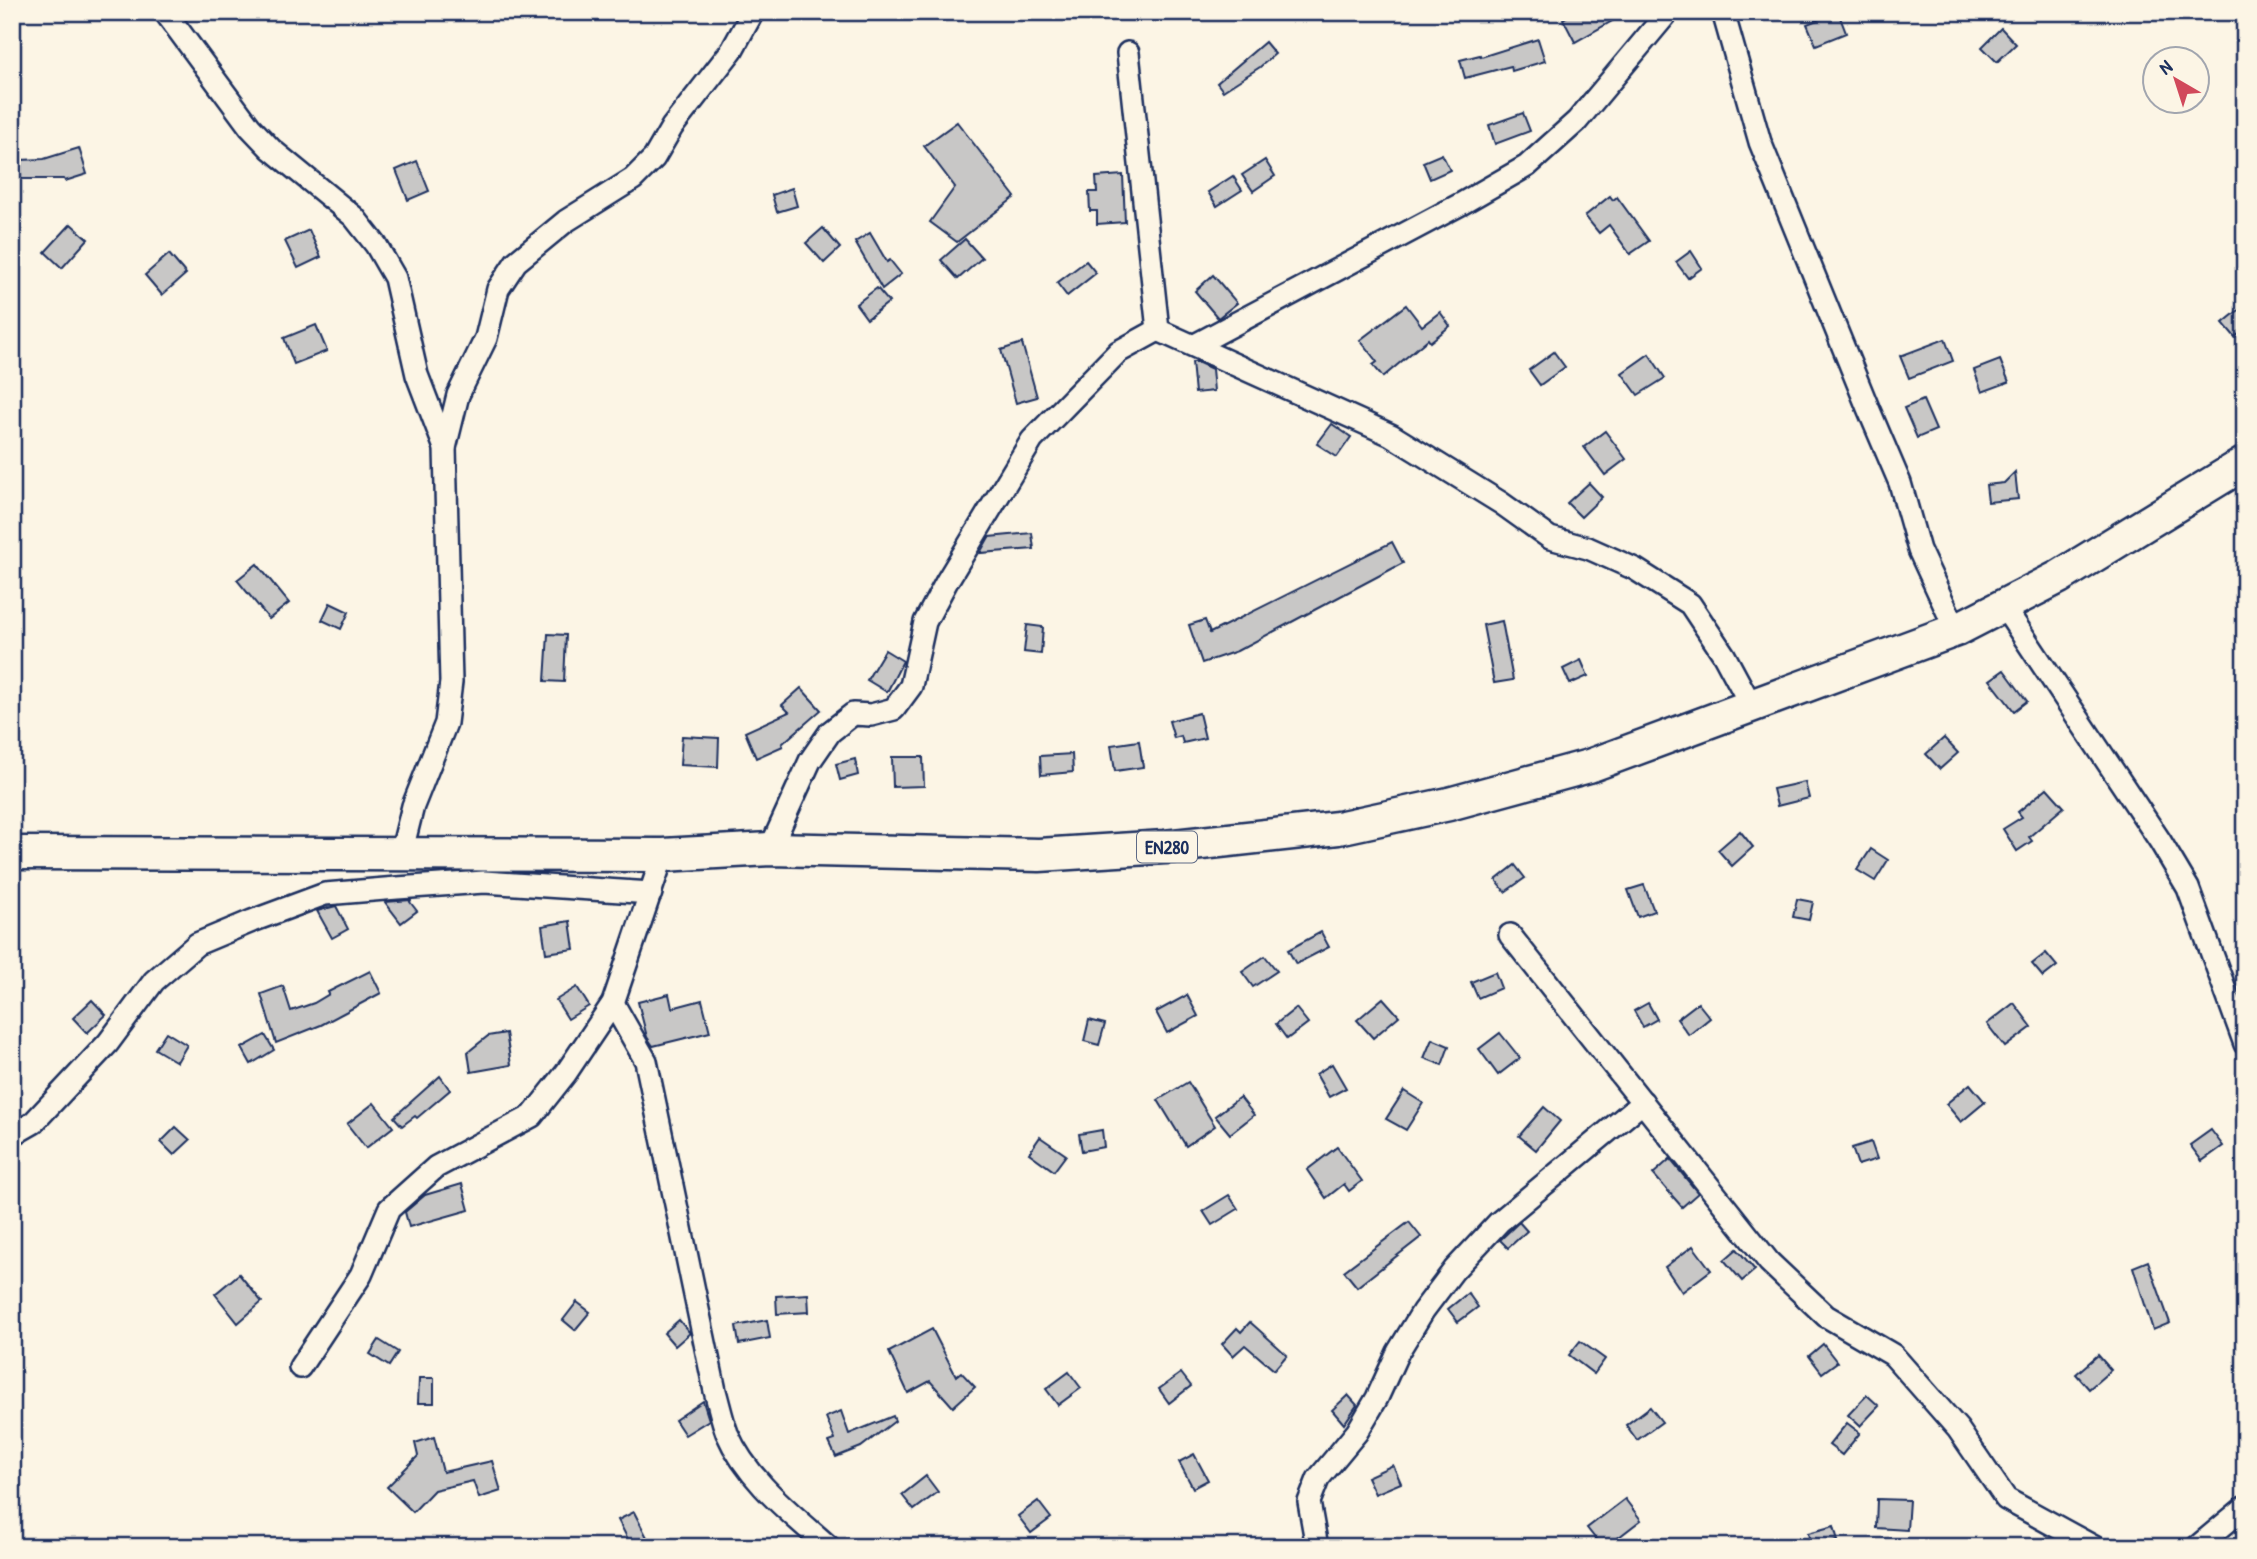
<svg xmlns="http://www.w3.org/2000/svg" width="2257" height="1559" font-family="'Patrick Hand',sans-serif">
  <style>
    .building { fill: #c8c7c6; stroke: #1b2f5e; stroke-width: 2 }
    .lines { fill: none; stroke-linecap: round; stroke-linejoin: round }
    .street-casing { stroke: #1b2f5e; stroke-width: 26 }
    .primary-casing { stroke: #1b2f5e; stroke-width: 37 }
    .street { stroke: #fcf5e5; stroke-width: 21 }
    .primary { stroke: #fcf5e5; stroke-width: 32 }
    .labels { text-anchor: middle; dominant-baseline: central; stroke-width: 6; stroke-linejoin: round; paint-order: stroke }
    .shield { fill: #fcf5e5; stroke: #5e6a86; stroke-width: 2 }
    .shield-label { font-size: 19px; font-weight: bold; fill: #1b2f5e }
  </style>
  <rect width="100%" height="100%" fill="#fcf5e5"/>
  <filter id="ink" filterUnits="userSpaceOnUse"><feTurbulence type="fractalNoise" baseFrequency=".0143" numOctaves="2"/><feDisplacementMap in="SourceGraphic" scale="14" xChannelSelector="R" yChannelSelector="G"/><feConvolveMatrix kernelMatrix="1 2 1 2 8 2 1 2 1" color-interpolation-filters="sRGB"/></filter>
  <g filter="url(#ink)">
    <g class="building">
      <polygon points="1575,12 1628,12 1575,42 1563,19"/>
      <polygon points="1838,12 1846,33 1816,45 1807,24"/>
      <polygon points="2001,28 2016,44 1997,62 1982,47"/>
      <polygon points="1538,39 1545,61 1512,71 1511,66 1465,78 1460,60 1480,55 1481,57"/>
      <polygon points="1265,42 1275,54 1260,67 1223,91 1217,83"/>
      <polygon points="1523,113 1530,131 1495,144 1489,125"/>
      <polygon points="957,122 1015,197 957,242 930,222 955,187 924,146"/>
      <polygon points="79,148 87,174 65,181 64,179 20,179 20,160 44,159"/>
      <polygon points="1442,154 1450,170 1430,179 1423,162"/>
      <polygon points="1265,160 1275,176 1253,191 1242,175"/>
      <polygon points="417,161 429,191 408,200 396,170"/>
      <polygon points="1123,175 1125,222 1097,224 1097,211 1090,211 1089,192 1097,192 1096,177"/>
      <polygon points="1233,176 1242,190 1217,206 1208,192"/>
      <polygon points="792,188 797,206 777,212 772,195"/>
      <polygon points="1610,196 1613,200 1617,197 1649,241 1630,254 1609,225 1599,233 1585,216"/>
      <polygon points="71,224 88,239 62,268 45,252"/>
      <polygon points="823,228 840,248 824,263 806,243"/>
      <polygon points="309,230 321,257 298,268 285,241"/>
      <polygon points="870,233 887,262 890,260 901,274 882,289 855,242"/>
      <polygon points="965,239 982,258 958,279 941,260"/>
      <polygon points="1691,251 1702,268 1688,278 1676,262"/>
      <polygon points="169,254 186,274 162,295 145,275"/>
      <polygon points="1086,261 1096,273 1067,296 1057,283"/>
      <polygon points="1213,275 1237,303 1218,318 1195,291"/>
      <polygon points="877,288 889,302 867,319 856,304"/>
      <polygon points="1406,305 1422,326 1440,312 1450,326 1430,342 1428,339 1383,377 1373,365 1377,362 1360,340"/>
      <polygon points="2245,305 2245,329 2235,337 2223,323"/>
      <polygon points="316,325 327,351 294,364 284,338"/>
      <polygon points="1945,339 1953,361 1909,378 1900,356"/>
      <polygon points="1022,343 1037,397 1016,403 1001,350"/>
      <polygon points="1554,352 1565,367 1540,385 1529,370"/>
      <polygon points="1649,354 1665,378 1638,395 1622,373"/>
      <polygon points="2000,360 2009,382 1982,392 1974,370"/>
      <polygon points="1192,362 1197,362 1212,369 1214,391 1195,393"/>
      <polygon points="1923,400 1936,430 1917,438 1904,408"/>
      <polygon points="1332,424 1351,437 1337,457 1317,444"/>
      <polygon points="1605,431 1626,459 1605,475 1584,447"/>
      <polygon points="2015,472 2018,499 1988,502 1986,485 2004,483"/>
      <polygon points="1589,483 1602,497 1581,517 1567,503"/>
      <polygon points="1032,533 1034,549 980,553 989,537"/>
      <polygon points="1392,542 1403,563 1237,651 1202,663 1189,625 1205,620 1210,633"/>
      <polygon points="257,564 289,603 269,619 237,580"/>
      <polygon points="330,603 349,612 341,629 322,620"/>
      <polygon points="1502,621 1513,680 1494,683 1483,625"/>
      <polygon points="1027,625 1043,627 1041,654 1024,652"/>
      <polygon points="548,634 566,635 564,682 545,681"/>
      <polygon points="885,650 903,661 887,692 867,680"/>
      <polygon points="1581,660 1588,676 1570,684 1563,669"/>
      <polygon points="2004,670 2027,701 2014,711 1990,680"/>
      <polygon points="801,688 821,710 782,744 783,746 756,758 745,732 789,712 782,705"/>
      <polygon points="1199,713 1205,738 1183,743 1181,736 1174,738 1169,721"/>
      <polygon points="682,736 719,738 718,767 680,765"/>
      <polygon points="1944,738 1958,753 1940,769 1926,754"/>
      <polygon points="1139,741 1143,767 1115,771 1111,745"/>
      <polygon points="1072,754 1073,772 1041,775 1040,756"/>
      <polygon points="892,757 923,757 924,786 893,787"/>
      <polygon points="855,759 858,775 840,780 836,764"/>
      <polygon points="1805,782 1809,798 1777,806 1773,789"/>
      <polygon points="2047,788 2064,807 2029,837 2032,841 2017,851 2003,829 2022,817 2018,812"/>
      <polygon points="1740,831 1753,847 1732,866 1718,850"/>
      <polygon points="1871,849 1888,860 1875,881 1857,870"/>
      <polygon points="1515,865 1525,878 1505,892 1496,880"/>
      <polygon points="1644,885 1654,911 1638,917 1628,890"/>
      <polygon points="1797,899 1813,902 1809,920 1793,917"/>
      <polygon points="411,900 410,902 417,911 401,923 385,902"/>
      <polygon points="336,906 348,929 332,938 317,911"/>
      <polygon points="570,921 574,949 546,953 542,926"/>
      <polygon points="1321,932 1329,947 1296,964 1288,950"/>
      <polygon points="2046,953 2057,966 2043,977 2032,964"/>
      <polygon points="1265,956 1277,971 1253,987 1242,972"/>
      <polygon points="370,971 381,993 321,1025 276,1043 261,994 283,986 291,1011 314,1003 329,994 328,992"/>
      <polygon points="1495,972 1501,988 1478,998 1471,982"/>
      <polygon points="577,987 589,1006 568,1019 556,1000"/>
      <polygon points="669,994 672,1008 702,1000 710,1032 653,1046 647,1037 638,1002"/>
      <polygon points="1187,995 1198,1016 1167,1033 1156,1012"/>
      <polygon points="1383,998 1399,1016 1373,1038 1357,1020"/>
      <polygon points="92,1000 106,1015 87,1033 73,1018"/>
      <polygon points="1648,1003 1657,1019 1643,1027 1634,1011"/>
      <polygon points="1698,1003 1710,1018 1689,1035 1677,1019"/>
      <polygon points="2014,1003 2032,1027 2005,1047 1987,1024"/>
      <polygon points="1296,1008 1308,1023 1287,1039 1276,1024"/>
      <polygon points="1089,1020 1105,1024 1099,1045 1084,1041"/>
      <polygon points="166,1032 187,1045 177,1062 155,1049"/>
      <polygon points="506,1033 511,1065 471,1072 468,1052 488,1036"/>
      <polygon points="1500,1033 1520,1058 1498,1075 1479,1049"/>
      <polygon points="265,1035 274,1050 251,1064 242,1048"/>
      <polygon points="1432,1039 1449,1046 1442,1065 1424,1058"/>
      <polygon points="1332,1064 1346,1088 1329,1097 1316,1074"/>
      <polygon points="440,1076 450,1090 417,1118 415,1116 402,1126 394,1117"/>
      <polygon points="1188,1082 1215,1126 1186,1146 1158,1100"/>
      <polygon points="1970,1084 1985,1102 1961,1122 1946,1104"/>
      <polygon points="1404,1091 1423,1103 1406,1130 1386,1119"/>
      <polygon points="1240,1097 1254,1115 1230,1134 1215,1116"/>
      <polygon points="374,1103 393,1127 366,1148 347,1124"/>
      <polygon points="1544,1107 1560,1121 1536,1150 1519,1136"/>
      <polygon points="176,1127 190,1140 174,1155 161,1142"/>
      <polygon points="1102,1130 1104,1147 1082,1151 1079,1134"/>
      <polygon points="2211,1130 2223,1146 2202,1161 2190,1145"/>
      <polygon points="1040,1137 1066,1155 1054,1171 1029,1153"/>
      <polygon points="1871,1142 1877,1159 1858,1165 1852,1148"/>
      <polygon points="1337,1147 1362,1181 1349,1191 1344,1184 1326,1198 1307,1170"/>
      <polygon points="1670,1159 1698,1193 1682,1207 1653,1174"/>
      <polygon points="462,1184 469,1210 409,1227 405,1212 425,1195"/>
      <polygon points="1229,1195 1238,1209 1212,1225 1203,1211"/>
      <polygon points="1409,1222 1421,1237 1357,1287 1344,1271"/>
      <polygon points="1519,1222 1527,1231 1508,1248 1500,1240"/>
      <polygon points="1693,1246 1711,1270 1682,1292 1665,1267"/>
      <polygon points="1737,1249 1755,1270 1742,1281 1724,1260"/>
      <polygon points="2148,1261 2170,1323 2153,1330 2133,1267"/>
      <polygon points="239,1274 262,1302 238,1323 215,1294"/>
      <polygon points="1468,1293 1478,1307 1458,1322 1448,1309"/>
      <polygon points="808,1294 809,1312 777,1314 776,1296"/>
      <polygon points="577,1302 590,1312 575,1330 563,1320"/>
      <polygon points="679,1320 690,1333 675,1346 664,1333"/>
      <polygon points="767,1320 770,1338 739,1344 736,1326"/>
      <polygon points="1250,1322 1287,1355 1274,1370 1245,1345 1233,1356 1222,1344 1237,1328 1241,1332"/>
      <polygon points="932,1329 956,1376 961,1372 975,1387 953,1407 930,1381 908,1393 889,1352"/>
      <polygon points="379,1340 398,1352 389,1366 370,1354"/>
      <polygon points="1580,1341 1605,1359 1594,1374 1569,1355"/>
      <polygon points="1823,1344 1837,1362 1822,1373 1809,1356"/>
      <polygon points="2098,1355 2111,1370 2089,1389 2076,1374"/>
      <polygon points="1069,1372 1081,1388 1058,1405 1046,1389"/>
      <polygon points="1181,1373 1191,1386 1169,1403 1159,1389"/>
      <polygon points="419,1378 434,1378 434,1403 418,1403"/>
      <polygon points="1348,1395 1357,1405 1344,1424 1332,1410"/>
      <polygon points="1867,1395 1879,1406 1860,1426 1848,1415"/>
      <polygon points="703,1401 709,1420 685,1435 675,1420"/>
      <polygon points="1650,1407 1662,1422 1637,1440 1626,1425"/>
      <polygon points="841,1411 849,1434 893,1416 895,1421 861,1447 836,1457 829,1442 835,1440 826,1417"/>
      <polygon points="1847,1423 1860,1433 1842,1455 1829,1445"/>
      <polygon points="434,1437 443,1472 492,1461 501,1491 479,1498 473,1481 434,1490 413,1512 387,1487 418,1456 415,1443"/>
      <polygon points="1194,1454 1208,1480 1193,1488 1179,1462"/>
      <polygon points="1393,1465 1401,1483 1375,1494 1367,1477"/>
      <polygon points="926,1476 938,1492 914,1510 902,1495"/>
      <polygon points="1625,1499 1641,1520 1606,1547 1602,1547 1587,1528"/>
      <polygon points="1877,1499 1909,1500 1907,1530 1876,1528"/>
      <polygon points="1038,1501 1051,1518 1031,1533 1018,1516"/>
      <polygon points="634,1512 652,1547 632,1547 618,1520"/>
      <polygon points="1834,1526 1838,1541 1811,1547 1808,1533"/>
    </g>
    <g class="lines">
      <g class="street-casing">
        <g id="street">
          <polyline points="165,12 250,127 271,149 354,217 376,245 395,278 417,375 445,448"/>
          <polyline points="1723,12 1760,142 1868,408 1900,483 1919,550 1956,630"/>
          <polyline points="1128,53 1158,330 1391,435 1501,503 1550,538 1588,548 1635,569 1690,604 1724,655 1752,707"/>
          <polyline points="1195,345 1461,204 1527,166 1577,121 1668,12"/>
          <polyline points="2004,607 2160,841 2188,888 2245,1044"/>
          <polyline points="770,849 810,761 830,732 853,714 871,715 894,709 911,686 925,622 947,581 1032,440 1118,352 1158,330"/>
          <polyline points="401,854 413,806 446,723 451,682 445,448 458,395 486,338 498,289 516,262 566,221 633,179 654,158 672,127 732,50 753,12"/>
          <polyline points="1510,935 1769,1262 1826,1316 1893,1355 1958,1429 2006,1499 2094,1547"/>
          <path d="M 613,1003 L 646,1061 L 715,1391 C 719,1405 722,1420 727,1433 C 747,1480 792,1514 829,1547"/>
          <polyline points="12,1135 33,1123 108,1043 154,981 197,944 252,921 325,894 397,888 484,882 651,893"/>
          <polyline points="300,1367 361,1275 389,1209 436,1167 532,1116 566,1073 613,1003 663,855"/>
          <polyline points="1317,1547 1309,1502 1318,1479 1357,1432 1377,1398 1398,1352 1423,1311 1454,1270 1499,1222 1643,1102"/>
          <polyline points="2197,1547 2245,1507"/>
        </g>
      </g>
      <g class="primary-casing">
        <polyline id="primary" points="12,853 663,855 770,849 1039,855 1165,847 1338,828 1449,804 1589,766 1956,630 2059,577 2245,463"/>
      </g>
      <use href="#street" class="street"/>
      <use href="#primary" class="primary"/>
    </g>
  </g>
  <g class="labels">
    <rect class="shield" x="1137" y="831.5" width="60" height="31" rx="5"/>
    <g class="shield-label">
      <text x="1167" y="847">EN280</text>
    </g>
  </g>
  <rect width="2257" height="1559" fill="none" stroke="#fcf5e5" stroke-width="42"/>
  <rect x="21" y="21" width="2215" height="1517" fill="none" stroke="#1b2f5e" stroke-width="2.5" filter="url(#ink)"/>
  <g transform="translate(2176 80) rotate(321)"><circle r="33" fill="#fcf5e5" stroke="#a2a6af" stroke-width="2"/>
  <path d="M0-5L12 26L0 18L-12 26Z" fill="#d1495b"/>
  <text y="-10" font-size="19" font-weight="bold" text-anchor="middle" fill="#1b2f5e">N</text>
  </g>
</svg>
